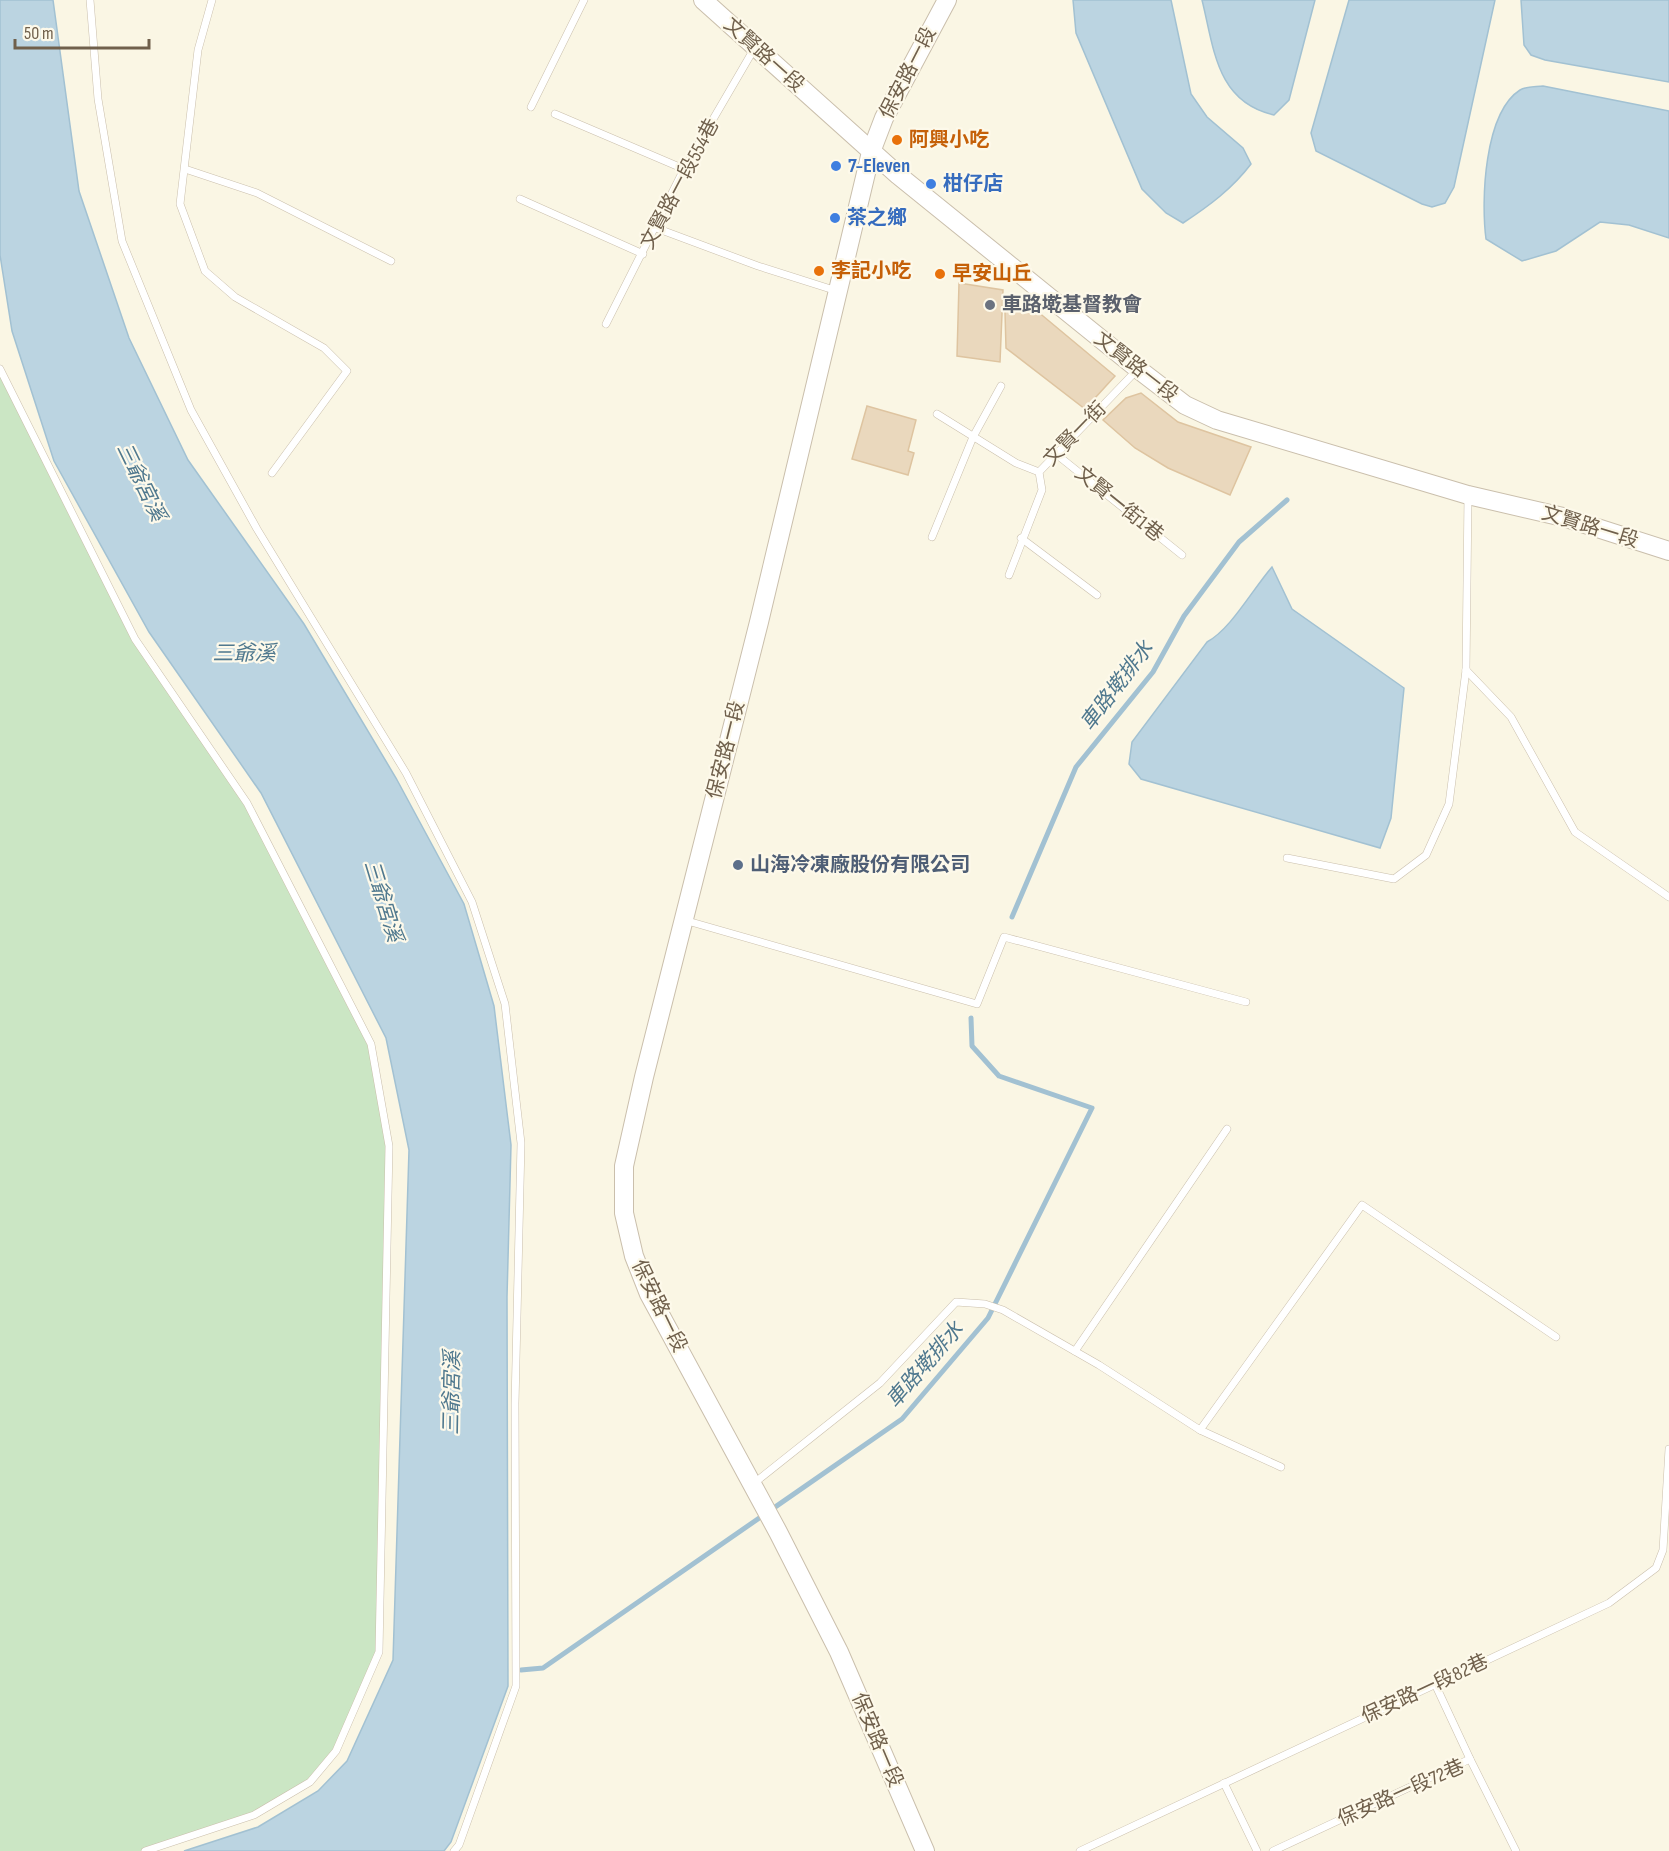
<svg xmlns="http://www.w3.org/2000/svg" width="1669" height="1851" font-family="'Sofia Sans Condensed','Noto Sans TC',sans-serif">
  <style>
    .green { fill: #cbe6c4 }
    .water { fill: #bbd4e1; stroke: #a2c1d2; stroke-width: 1.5 }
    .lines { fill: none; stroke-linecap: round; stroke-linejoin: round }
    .stream { stroke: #a2c1d2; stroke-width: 5 }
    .building { fill: #ead8bd; stroke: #dec4a0; stroke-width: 1.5 }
    .service-casing { stroke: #cabfac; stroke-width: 8 }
    .tertiary-casing { stroke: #cabfac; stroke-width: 20 }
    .service { stroke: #fff; stroke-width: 7 }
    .tertiary { stroke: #fff; stroke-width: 18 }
    .food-dot { fill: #e8710a; stroke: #fdf9ea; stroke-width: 2 }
    .shop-dot { fill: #3f7fe0; stroke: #fdf9ea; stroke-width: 2 }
    .worship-dot { fill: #6b7280; stroke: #fdf9ea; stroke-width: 2 }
    .service-dot { fill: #5c6f8a; stroke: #fdf9ea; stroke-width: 2 }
    .labels { text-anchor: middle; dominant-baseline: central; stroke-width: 4.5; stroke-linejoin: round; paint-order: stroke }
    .street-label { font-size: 20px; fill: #70604c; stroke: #fdf9ea }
    .food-label { font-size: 20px; font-weight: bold; fill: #c56008; stroke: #fdf9ea; text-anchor: start }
    .shop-label { font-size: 20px; font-weight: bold; fill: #366cbe; stroke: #fdf9ea; text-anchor: start }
    .worship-label { font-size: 20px; font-weight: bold; fill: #5b616d; stroke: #fdf9ea; text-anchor: start }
    .service-label { font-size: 20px; font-weight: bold; fill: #4e5e75; stroke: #fdf9ea; text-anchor: start }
    .water-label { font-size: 21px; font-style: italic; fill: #4f788e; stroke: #fdf9ea }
  </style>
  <rect width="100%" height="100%" fill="#faf6e4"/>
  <polygon class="green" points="0,369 135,639 247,803 371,1044 389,1146 379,1652 336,1751 310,1782 254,1815 145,1851 0,1851"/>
  <g class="water">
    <polygon points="0,0 53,0 79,191 129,338 188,460 304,624 396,778 464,904 494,1006 511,1145 507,1297 508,1686 451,1842 444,1851 184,1851 258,1827 318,1791 347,1761 393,1660 409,1150 386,1038 261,793 149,632 54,461 12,331 0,255"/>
    <path d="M 1073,0 L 1171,0 L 1191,94 L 1207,117 L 1243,148 L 1251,164 C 1232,189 1209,206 1183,223 L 1166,213 L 1142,189 L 1076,33 Z"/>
    <path d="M 1202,0 L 1315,0 L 1289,100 L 1274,115 C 1216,102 1214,48 1202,0 Z"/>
    <polygon points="1349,0 1495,0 1454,187 1445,203 1432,207 1422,204 1316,151 1311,133"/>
    <polygon points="1521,0 1669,0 1669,82 1545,60 1531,55 1524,45"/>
    <path d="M 1543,86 L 1669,111 L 1669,238 L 1629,225 L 1600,222 L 1556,251 L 1522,261 L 1486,239 C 1481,201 1484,113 1520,90 C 1526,86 1536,87 1543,86 Z"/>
    <path d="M 1272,567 L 1292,609 L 1404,688 L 1391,818 L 1380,848 L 1141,779 L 1129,764 L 1132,742 L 1207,642 C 1231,629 1252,590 1272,567 Z"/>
  </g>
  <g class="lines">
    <g class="stream">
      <polyline points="1012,917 1076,767 1153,672 1184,616 1239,542 1287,500"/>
      <polyline points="521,1670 543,1668 902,1419 988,1318 1092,1108 999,1076 972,1046 971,1018"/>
    </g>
  </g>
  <g class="building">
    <polygon points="959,283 1003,290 1000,362 957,356"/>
    <polygon points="1019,296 1115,376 1085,409 1006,348 1005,312"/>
    <polygon points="1141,393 1178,422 1251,447 1230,495 1168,468 1135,448 1103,420 1126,398"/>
    <polygon points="867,406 916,420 908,451 914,453 908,475 852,459"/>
  </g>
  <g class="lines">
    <g class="service-casing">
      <g id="service">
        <polyline points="90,0 98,99 122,241 191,410 257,529 406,773 472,902 505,1004 521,1143 515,1404 516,1686 459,1845 454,1851"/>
        <polyline points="212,0 198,50 180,204 205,271 235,297 324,348 347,371 272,473"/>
        <polyline points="531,107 584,0"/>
        <polyline points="555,114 684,169"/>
        <polyline points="185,169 257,193 391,261"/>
        <polyline points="520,199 643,254"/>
        <polyline points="656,228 758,266 837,291"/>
        <polyline points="606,324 684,169 754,49"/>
        <polyline points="0,369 135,639 247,803 371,1044 389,1146 379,1652 336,1751 310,1782 254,1815 145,1851"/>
        <polyline points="937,414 1016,463 1039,472"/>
        <polyline points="1056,454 1182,555"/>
        <polyline points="932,537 973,437 1001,386"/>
        <polyline points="1021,538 1097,595"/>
        <polyline points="1009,575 1042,490 1039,472 1136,371"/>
        <polyline points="1466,670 1511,717 1575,832 1669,897"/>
        <polyline points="1287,858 1394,879 1426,855 1449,804 1466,670 1468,495"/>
        <polyline points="684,920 977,1004 1004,937 1246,1002"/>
        <polyline points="1075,1351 1227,1129"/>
        <polyline points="1200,1430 1362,1205 1556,1337"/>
        <polyline points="753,1484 880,1383 956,1302 985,1304 1003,1310 1099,1365 1200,1430 1281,1467"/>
        <polyline points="1435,1684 1470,1759"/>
        <polyline points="1224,1783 1257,1851"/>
        <polyline points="1080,1851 1609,1603 1656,1568 1663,1550 1669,1449"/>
        <polyline points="1273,1851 1470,1759 1516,1851"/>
      </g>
    </g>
    <g class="tertiary-casing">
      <g id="tertiary">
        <polyline points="703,0 898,175 1138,369 1185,405 1217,420 1468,495 1563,517 1669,551"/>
        <polyline points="925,1851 839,1652 778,1532 649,1294 634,1256 624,1213 624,1166 644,1077 759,622 871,152 884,118 947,0"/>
      </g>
    </g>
    <use href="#service" class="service"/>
    <use href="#tertiary" class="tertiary"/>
  </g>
  <g class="food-dot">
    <circle cx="897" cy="140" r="6"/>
    <circle cx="819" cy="271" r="6"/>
    <circle cx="940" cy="274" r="6"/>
  </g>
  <g class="shop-dot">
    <circle cx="836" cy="166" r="6"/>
    <circle cx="931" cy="184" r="6"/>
    <circle cx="835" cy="218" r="6"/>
  </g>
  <circle class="worship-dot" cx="990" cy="305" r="6"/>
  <circle class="service-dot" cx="738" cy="865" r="6"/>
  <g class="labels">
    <g class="street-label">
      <text transform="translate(764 55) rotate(42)">文賢路一段</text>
      <text transform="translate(908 73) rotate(-63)">保安路一段</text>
      <text transform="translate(680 184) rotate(-62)">文賢路一段554巷</text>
      <text transform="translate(1136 367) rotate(38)">文賢路一段</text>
      <text transform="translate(1075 434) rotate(-46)">文賢一街</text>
      <text transform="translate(1119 504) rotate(39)">文賢一街1巷</text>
      <text transform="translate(1590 527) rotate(17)">文賢路一段</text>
      <text transform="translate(726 750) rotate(-76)">保安路一段</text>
      <text transform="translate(659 1306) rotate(64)">保安路一段</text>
      <text transform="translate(1425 1689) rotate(-25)">保安路一段82巷</text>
      <text transform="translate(877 1740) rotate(67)">保安路一段</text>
      <text transform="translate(1401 1793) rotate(-24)">保安路一段72巷</text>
    </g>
    <g class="food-label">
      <text x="909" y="140">阿興小吃</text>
      <text x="831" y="271">李記小吃</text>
      <text x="952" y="274">早安山丘</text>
    </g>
    <g class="shop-label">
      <text x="848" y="166">7-Eleven</text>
      <text x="943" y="184">柑仔店</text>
      <text x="847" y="218">茶之鄉</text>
    </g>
    <g class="worship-label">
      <text x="1002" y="305">車路墘基督教會</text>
    </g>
    <g class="service-label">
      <text x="750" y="865">山海冷凍廠股份有限公司</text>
    </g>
    <g class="water-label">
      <text transform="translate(141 482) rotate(64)">三爺宮溪</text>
      <text x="244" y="653">三爺溪</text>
      <text transform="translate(1117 686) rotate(-53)">車路墘排水</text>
      <text transform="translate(383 901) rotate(73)">三爺宮溪</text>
      <text transform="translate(925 1365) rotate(-49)">車路墘排水</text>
      <text transform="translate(452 1393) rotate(-89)">三爺宮溪</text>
    </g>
  </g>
  <path d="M15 39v9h134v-9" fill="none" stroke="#70604c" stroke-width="3"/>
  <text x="24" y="39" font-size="18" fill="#70604c" stroke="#fdf9ea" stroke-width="4.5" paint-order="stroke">50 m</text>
</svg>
